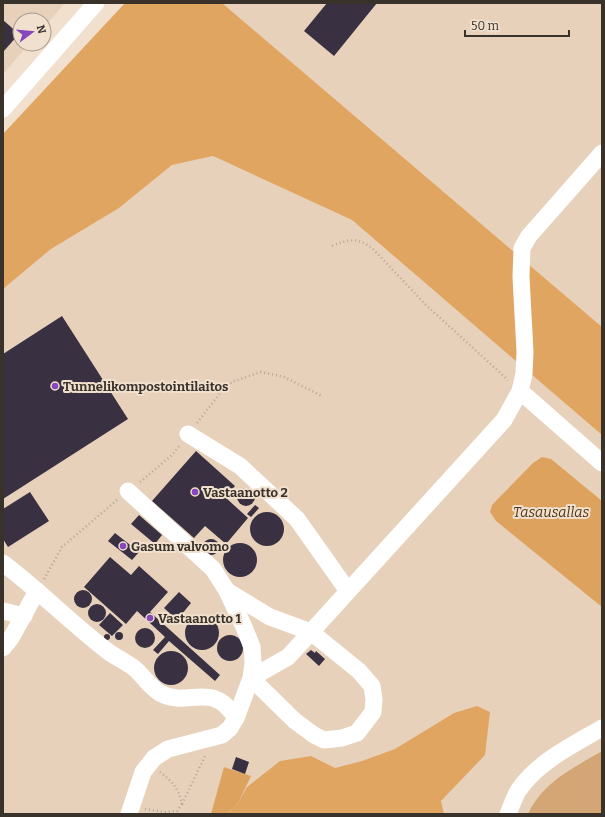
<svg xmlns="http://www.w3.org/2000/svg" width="605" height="817" font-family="Bitter,serif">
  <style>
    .built { fill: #e7d1bb }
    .green { fill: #d4a675 }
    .forest { fill: #e0a561 }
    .water { fill: #dda25e }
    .building { fill: #393141 }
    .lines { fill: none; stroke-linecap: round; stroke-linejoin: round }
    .path { stroke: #b4a698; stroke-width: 2.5; stroke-dasharray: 1 3; stroke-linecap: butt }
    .minor { stroke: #fff; stroke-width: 17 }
    .poi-dot { fill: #8746bb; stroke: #f1e0ce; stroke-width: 1.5 }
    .labels { text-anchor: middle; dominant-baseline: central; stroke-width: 4; stroke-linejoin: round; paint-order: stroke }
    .poi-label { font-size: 13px; font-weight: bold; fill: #39322b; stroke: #f1e0ce; text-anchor: start }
    .water-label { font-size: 14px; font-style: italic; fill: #50371a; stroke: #f1e0ce }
  </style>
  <rect width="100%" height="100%" fill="#f1e0ce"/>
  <g class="built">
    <polygon points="3,3 65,3 44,27 44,20 20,20 20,44 29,44 3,74"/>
    <polygon points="222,3 602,3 602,327"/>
    <polygon points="213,156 352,220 602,435 602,814 3,814 3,289 51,249 119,208 172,165"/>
  </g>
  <path class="green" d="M 602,751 L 602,814 L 528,814 C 544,781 572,769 602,751 Z"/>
  <g class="forest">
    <polygon points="125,3 222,3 602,327 602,435 352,220 213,156 172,165 119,208 51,249 3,289 3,134"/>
    <polygon points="477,706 490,712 485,755 441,801 444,814 227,814 238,803 247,787 280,761 311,756 335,768 362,761 395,749 454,713"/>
  </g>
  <g class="water">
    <polygon points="542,457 551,459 602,501 602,607 496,521 490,512 492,505 533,463"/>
    <polygon points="224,767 251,776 238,803 227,814 211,814"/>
  </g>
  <g class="building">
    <polygon points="327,3 377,3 334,56 304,31"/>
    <polygon points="3,20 19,34 3,52"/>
    <polygon points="62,316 128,419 3,499 3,354"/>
    <polygon points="196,451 235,486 225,497 248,518 226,544 205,526 194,538 152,501"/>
    <circle cx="246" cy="497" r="9"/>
    <polygon points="30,492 49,521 8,547 3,539 3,509"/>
    <polygon points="255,505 259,508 251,517 247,514"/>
    <circle cx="267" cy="529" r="17"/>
    <polygon points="139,515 162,535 155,544 131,524"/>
    <polygon points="115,533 139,552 132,560 108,541"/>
    <circle cx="211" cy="547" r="8"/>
    <circle cx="240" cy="560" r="17"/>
    <polygon points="110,557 131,575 139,566 168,592 150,612 220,675 215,681 169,641 158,654 153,650 165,637 137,611 126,624 84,587"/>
    <circle cx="83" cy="599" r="9"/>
    <polygon points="179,592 191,603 177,620 164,608"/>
    <circle cx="97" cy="613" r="9"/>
    <polygon points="110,613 123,625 112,636 99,625"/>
    <circle cx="202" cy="633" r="17"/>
    <circle cx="145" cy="638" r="10"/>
    <circle cx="119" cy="636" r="4"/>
    <circle cx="107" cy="637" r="3"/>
    <circle cx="230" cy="648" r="13"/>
    <polygon points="311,650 315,653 316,651 325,659 319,666 306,654"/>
    <circle cx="171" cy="668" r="17"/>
    <polygon points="236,757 249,762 245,774 232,769"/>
  </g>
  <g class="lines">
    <g class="path">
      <path d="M 332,246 C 349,239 358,237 373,249 L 426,305 L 508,380"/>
      <polyline points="197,423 221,392 232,382 261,372 284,377 322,396"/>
      <polyline points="140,482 172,455 180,445"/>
      <polyline points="44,579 62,547 117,500"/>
      <polyline points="182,804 206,754"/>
      <path d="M 145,809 L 165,812 L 177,811 L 182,804 C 179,789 173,782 160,772"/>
    </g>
    <g class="minor">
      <polyline points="3,109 96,3"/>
      <polyline points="520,391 602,463"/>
      <polyline points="188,434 240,466 297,519 348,591"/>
      <polyline points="128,491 213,569 227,591 244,627 252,647 253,663 251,678 236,718 230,728 222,735 168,749 154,758 143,772 129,814"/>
      <path d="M 3,563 C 40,591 73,625 110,653 C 118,658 126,662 134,668 C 143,675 149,687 160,693 C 188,709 211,679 236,718"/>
      <polyline points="227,591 270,617 311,632 359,671 372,686 374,699 373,712 357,733 342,738 324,740 314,735 295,721 251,678 288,657 311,632 504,420 520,391 524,374 525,352 521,277 522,248 529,236 602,153"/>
      <polyline points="3,611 24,616"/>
      <polyline points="3,648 11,638 37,591"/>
      <path d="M 508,814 C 511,807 514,798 518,791 C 537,762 573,745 602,728"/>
    </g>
  </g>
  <g class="poi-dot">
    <circle cx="55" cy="386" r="4"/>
    <circle cx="195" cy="492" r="4"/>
    <circle cx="123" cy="546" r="4"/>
    <circle cx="150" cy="618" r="4"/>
  </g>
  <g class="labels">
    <g class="poi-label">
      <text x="63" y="386">Tunnelikompostointilaitos</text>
      <text x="203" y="492">Vastaanotto 2</text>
      <text x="131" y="546">Gasum valvomo</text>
      <text x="158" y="618">Vastaanotto 1</text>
    </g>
    <g class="water-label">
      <text x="551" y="512">Tasausallas</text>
    </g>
  </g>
  <rect width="605" height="817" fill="none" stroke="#39322b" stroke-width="8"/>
  <g transform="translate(32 32) rotate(74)"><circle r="19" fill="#f1e0ce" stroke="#a79a8d"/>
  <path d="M0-3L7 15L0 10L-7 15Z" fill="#8746bb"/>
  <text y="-6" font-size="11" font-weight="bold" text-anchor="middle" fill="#39322b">N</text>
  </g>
  <path d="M465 30v6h104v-6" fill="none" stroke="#39322b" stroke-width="2"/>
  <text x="471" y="30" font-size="12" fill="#39322b" stroke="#f1e0ce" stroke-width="3" paint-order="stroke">50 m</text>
</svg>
